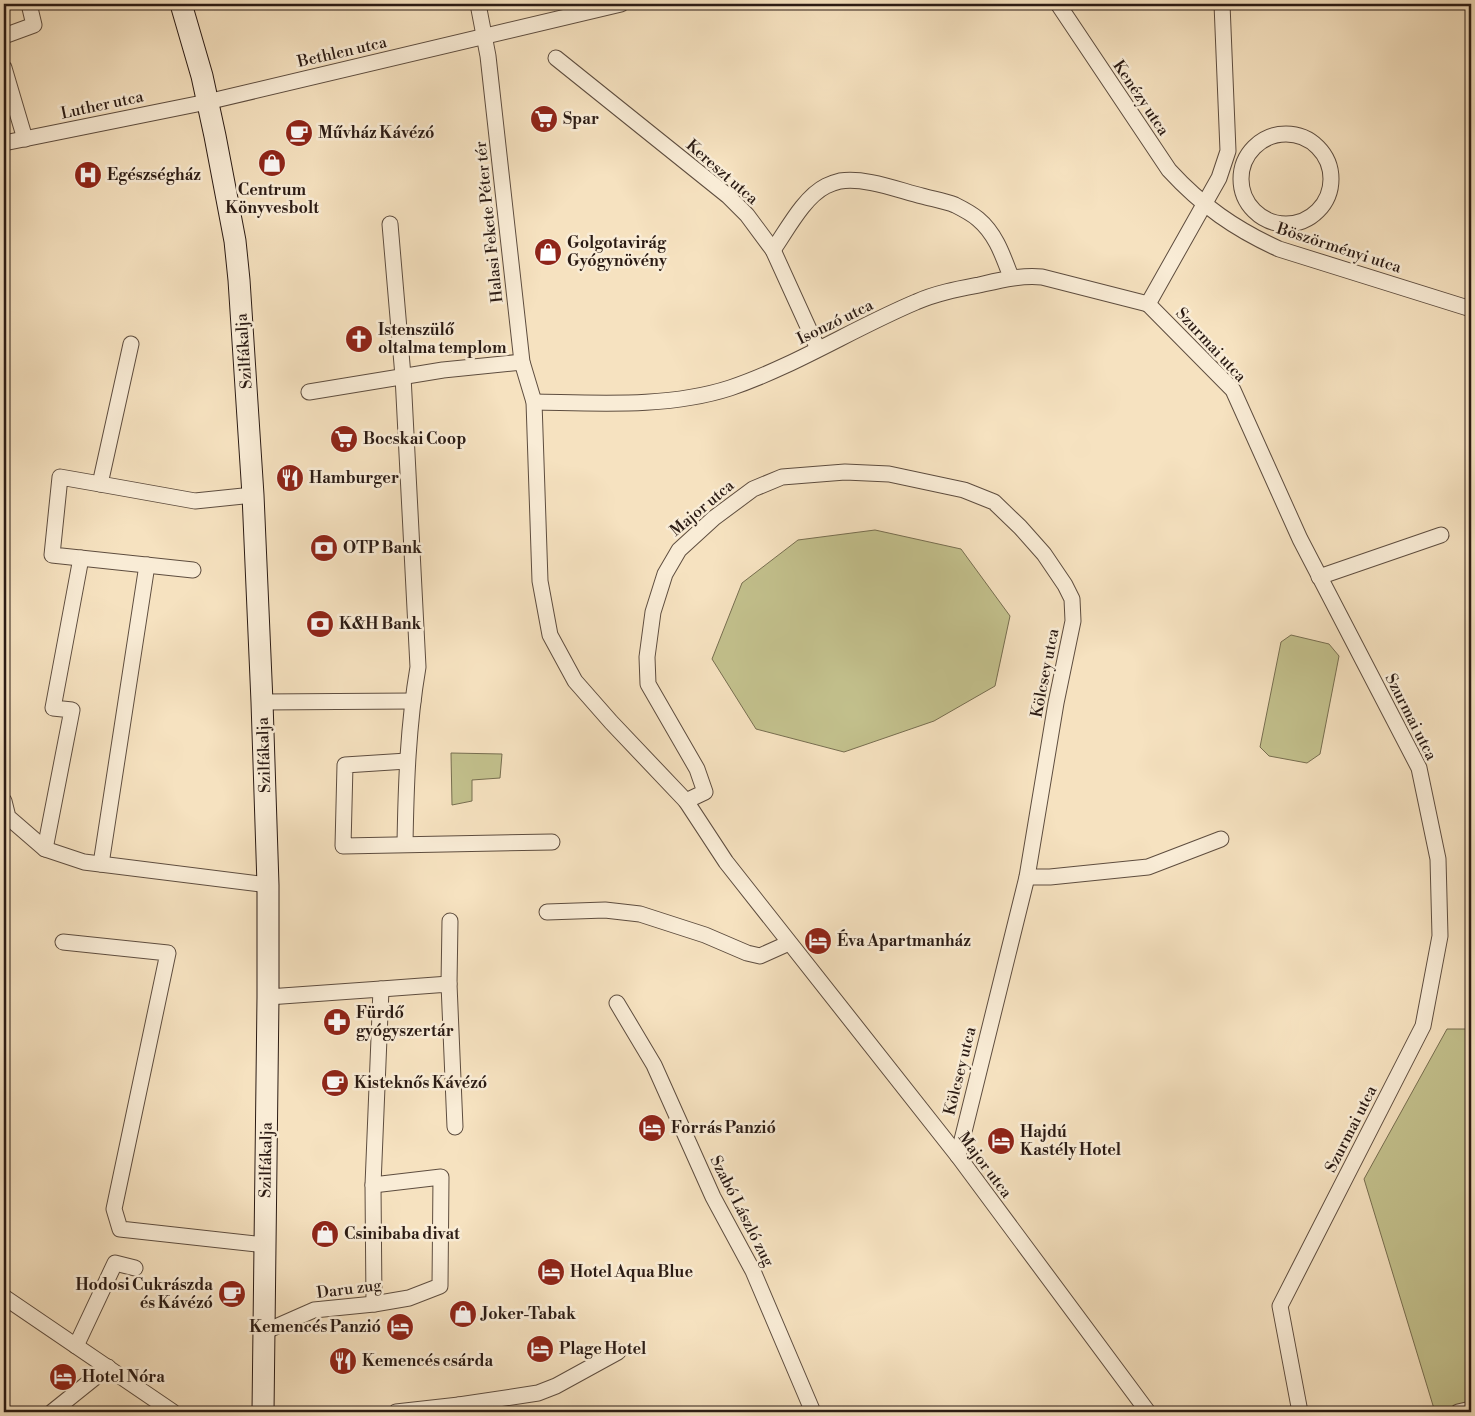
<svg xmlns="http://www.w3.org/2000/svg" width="1475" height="1416" font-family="'Libre Bodoni',serif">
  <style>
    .green { fill: #c3c18d; stroke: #776e50 }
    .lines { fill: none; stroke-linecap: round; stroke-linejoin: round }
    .street-casing { stroke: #5e4d3f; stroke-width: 17 }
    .secondary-casing { stroke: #2b1b14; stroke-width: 23 }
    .street { stroke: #f9ecd6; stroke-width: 15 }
    .secondary { stroke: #f9ecd6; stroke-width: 21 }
    .labels { text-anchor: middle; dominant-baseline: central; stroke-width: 5; stroke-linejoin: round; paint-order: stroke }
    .street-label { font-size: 16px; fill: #2b1b14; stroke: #f9ecd6 }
    .poi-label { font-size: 16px; font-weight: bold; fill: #2b1b14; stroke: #f9ecd6; text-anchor: start }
  </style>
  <rect width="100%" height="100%" fill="#f6e2c0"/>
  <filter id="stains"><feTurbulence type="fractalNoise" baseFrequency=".004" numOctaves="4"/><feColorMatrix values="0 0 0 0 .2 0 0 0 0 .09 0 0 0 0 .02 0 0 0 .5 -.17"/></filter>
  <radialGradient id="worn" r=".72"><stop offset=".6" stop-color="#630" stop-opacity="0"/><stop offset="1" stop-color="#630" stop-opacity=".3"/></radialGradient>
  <g class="green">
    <polygon points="875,530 961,549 1010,616 995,686 934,721 844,752 756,729 712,659 742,583 798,540"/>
    <polygon points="1291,635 1329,644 1339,656 1320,754 1307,763 1269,756 1260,747 1281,642"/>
    <polygon points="451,753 502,754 500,778 472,780 472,801 452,805"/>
    <polygon points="1447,1029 1471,1029 1471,1412 1435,1412 1364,1179"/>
  </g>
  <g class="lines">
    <g class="street-casing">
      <g id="street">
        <polyline points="478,4 488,56 522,362 534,402 540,581 550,635 575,681 611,722 686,801 726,862 958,1156 1148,1412"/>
        <path d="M 1058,4 L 1169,170 C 1202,206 1235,229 1279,249 L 1471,309"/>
        <polyline points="4,36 34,25 29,4"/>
        <polyline points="556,58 728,196 747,215 773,250 818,349"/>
        <polyline points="4,68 25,139"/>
        <circle cx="1286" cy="179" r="45"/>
        <polyline points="4,143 207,102 621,4"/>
        <path d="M 390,224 L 403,376 L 418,667 C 408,726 406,784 405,844"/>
        <path d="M 773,250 C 787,230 804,197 826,186 C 830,184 836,182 840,181 C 865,177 898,190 922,196 C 933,199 945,201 955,205 C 963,209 971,213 978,219 C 996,234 1003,256 1011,277"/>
        <polyline points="1148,304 1233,390 1300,539 1419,768 1438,859 1440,936 1423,1026 1280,1306 1300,1412"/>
        <polyline points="1148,304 1219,178 1228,151 1222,4"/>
        <polyline points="131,344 100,484 195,501 253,495"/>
        <polyline points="309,392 443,370 522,362"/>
        <path d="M 534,402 C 598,403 668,408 730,388 C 795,366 854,328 916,302 C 936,293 958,289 979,285 C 1001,280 1020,275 1042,277 L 1148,304"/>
        <polyline points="100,484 60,477 52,555 193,570"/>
        <polyline points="1319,577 1441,535"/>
        <polyline points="262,702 413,701"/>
        <polyline points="407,761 345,765 343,846 552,842"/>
        <polyline points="4,801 8,817 45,849 84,862 268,885"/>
        <polyline points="686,801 705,792 697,769 648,684 647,657 653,612 665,574 679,550 714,518 753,489 782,477 845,472 889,474 964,490 994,502 1020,527 1044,554 1065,585 1072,599 1073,621 1056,703 1027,877 958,1156"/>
        <polyline points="45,849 72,710 53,708 81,558"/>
        <polyline points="101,864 147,565"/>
        <polyline points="1027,877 1050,877 1148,867 1221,839"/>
        <polyline points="547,912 605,910 640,914 705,935 747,953 760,956 789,943"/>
        <polyline points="63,942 168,953 114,1209 120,1229 265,1245"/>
        <polyline points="449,984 450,921"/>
        <polyline points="381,989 449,984 455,1127"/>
        <polyline points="617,1003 654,1065 713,1197 753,1271 813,1412"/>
        <polyline points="373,1185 374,1304"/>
        <polyline points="4,1297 173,1412"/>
        <polyline points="264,1332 314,1310 374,1304 409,1298 440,1286 441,1177 373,1185 381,989 268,997"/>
        <polyline points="76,1346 115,1263 135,1268"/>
        <polyline points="459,1405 538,1393 556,1386 618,1352"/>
        <polyline points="52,1412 108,1367"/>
        <polyline points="396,1412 459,1405 460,1412"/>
        <polyline points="1458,1412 1471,1409"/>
      </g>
    </g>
    <g class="secondary-casing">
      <polyline id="secondary" points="181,4 202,76 215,136 235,241 239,280 253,495 262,702 268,885 268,997 263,1412"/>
    </g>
    <use href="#street" class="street"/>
    <use href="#secondary" class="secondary"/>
  </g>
  <defs>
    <g id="supermarket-disc" transform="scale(1.4375)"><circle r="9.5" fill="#8f2418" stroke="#f9ecd6"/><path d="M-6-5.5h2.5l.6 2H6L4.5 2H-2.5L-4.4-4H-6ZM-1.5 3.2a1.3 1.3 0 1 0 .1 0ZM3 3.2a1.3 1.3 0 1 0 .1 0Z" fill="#fff"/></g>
    <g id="cafe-disc" transform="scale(1.4375)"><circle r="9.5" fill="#8f2418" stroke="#f9ecd6"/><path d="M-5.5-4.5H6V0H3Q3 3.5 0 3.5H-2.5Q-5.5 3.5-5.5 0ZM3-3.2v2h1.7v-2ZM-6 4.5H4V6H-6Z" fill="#fff"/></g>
    <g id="shop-disc" transform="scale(1.4375)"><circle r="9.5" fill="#8f2418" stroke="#f9ecd6"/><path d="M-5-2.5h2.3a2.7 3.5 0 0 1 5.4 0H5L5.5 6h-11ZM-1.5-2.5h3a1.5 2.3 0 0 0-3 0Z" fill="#fff"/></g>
    <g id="hospital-disc" transform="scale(1.4375)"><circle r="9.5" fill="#8f2418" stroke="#f9ecd6"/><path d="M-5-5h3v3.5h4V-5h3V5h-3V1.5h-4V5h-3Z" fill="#fff"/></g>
    <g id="church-disc" transform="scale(1.4375)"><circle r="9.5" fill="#8f2418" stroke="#f9ecd6"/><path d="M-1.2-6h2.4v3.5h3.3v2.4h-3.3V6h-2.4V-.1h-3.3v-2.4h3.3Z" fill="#fff"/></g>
    <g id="restaurant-disc" transform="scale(1.4375)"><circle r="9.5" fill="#8f2418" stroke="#f9ecd6"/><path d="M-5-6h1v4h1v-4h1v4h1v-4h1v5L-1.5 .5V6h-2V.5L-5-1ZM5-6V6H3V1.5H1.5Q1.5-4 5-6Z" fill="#fff"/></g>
    <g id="bank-disc" transform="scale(1.4375)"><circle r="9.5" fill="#8f2418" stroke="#f9ecd6"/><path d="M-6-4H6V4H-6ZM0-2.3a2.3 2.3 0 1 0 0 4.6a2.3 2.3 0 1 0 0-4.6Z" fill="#fff"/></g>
    <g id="hotel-disc" transform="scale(1.4375)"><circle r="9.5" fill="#8f2418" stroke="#f9ecd6"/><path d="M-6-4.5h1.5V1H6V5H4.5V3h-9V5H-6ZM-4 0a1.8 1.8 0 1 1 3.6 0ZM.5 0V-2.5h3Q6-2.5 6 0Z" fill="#fff"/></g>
    <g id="pharmacy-disc" transform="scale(1.4375)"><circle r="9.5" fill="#8f2418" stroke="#f9ecd6"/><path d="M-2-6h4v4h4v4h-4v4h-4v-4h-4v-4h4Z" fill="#fff"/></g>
  </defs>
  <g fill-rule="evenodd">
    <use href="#supermarket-disc" x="544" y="119"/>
    <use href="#cafe-disc" x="299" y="133"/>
    <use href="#shop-disc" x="272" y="163"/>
    <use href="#hospital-disc" x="88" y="175"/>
    <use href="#shop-disc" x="548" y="252"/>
    <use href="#church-disc" x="359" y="339"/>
    <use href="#supermarket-disc" x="344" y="439"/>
    <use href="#restaurant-disc" x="290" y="478"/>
    <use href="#bank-disc" x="324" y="548"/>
    <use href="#bank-disc" x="320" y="624"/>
    <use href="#hotel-disc" x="818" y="941"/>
    <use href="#pharmacy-disc" x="337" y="1022"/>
    <use href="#cafe-disc" x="335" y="1083"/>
    <use href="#hotel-disc" x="652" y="1128"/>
    <use href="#hotel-disc" x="1001" y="1141"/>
    <use href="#shop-disc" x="325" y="1234"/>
    <use href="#hotel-disc" x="551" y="1272"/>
    <use href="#cafe-disc" x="232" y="1294"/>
    <use href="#shop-disc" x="463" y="1314"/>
    <use href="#hotel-disc" x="400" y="1327"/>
    <use href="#hotel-disc" x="540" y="1349"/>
    <use href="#restaurant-disc" x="343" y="1361"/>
    <use href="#hotel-disc" x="63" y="1377"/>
  </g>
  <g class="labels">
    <g class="street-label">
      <text transform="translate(342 52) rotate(-13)">Bethlen utca</text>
      <text transform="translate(1141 98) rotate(56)">Kenézy utca</text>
      <text transform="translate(102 105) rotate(-12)">Luther utca</text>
      <text transform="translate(722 172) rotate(41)">Kereszt utca</text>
      <text transform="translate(489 222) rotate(-96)">Halasi Fekete Péter tér</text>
      <text transform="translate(1339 248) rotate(18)">Böszörményi utca</text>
      <text transform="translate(835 322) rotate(-26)">Isonzó utca</text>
      <text transform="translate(1211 345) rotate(47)">Szurmai utca</text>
      <text transform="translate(244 351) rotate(-94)">Szilfákalja</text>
      <text transform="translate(702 508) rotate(-40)">Major utca</text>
      <text transform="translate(1045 673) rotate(-79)">Kölcsey utca</text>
      <text transform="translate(1411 717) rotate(63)">Szurmai utca</text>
      <text transform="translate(264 755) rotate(-92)">Szilfákalja</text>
      <text transform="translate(960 1071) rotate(-76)">Kölcsey utca</text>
      <text transform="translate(1351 1129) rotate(-63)">Szurmai utca</text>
      <text transform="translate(266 1160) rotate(-89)">Szilfákalja</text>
      <text transform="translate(985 1165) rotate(53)">Major utca</text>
      <text transform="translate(742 1211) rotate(63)">Szabó László zug</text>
      <text transform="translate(349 1289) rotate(-7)">Daru zug</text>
    </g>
    <g class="poi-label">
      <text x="563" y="119">Spar</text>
      <text x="318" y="133">Művház Kávézó</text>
      <text x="107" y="175">Egészségház</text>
      <text x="272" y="190" text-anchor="middle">Centrum<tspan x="272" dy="18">Könyvesbolt</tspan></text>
      <text x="567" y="243">Golgotavirág<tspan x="567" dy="18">Gyógynövény</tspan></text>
      <text x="378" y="330">Istenszülő<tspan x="378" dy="18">oltalma templom</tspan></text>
      <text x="363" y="439">Bocskai Coop</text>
      <text x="309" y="478">Hamburger</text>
      <text x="343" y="548">OTP Bank</text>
      <text x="339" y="624">K&amp;H Bank</text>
      <text x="837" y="941">Éva Apartmanház</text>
      <text x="356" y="1013">Fürdő<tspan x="356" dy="18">gyógyszertár</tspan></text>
      <text x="354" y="1083">Kisteknős Kávézó</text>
      <text x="671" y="1128">Forrás Panzió</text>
      <text x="1020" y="1132">Hajdú<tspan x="1020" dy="18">Kastély Hotel</tspan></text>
      <text x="344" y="1234">Csinibaba divat</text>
      <text x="570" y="1272">Hotel Aqua Blue</text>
      <text x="213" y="1285" text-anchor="end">Hodosi Cukrászda<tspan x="213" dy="18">és Kávézó</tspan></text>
      <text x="482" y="1314">Joker-Tabak</text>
      <text x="381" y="1327" text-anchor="end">Kemencés Panzió</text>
      <text x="559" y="1349">Plage Hotel</text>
      <text x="362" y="1361">Kemencés csárda</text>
      <text x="82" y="1377">Hotel Nóra</text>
    </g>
  </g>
  <rect width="1475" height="1416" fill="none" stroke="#f6e2c0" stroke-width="20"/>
  <rect x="5" y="5" width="1465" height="1406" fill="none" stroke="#2b1b14" stroke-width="2.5"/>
  <rect x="10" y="10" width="1455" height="1396" fill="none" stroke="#2b1b14"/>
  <rect width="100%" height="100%" filter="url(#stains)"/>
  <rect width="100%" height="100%" fill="url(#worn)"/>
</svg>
